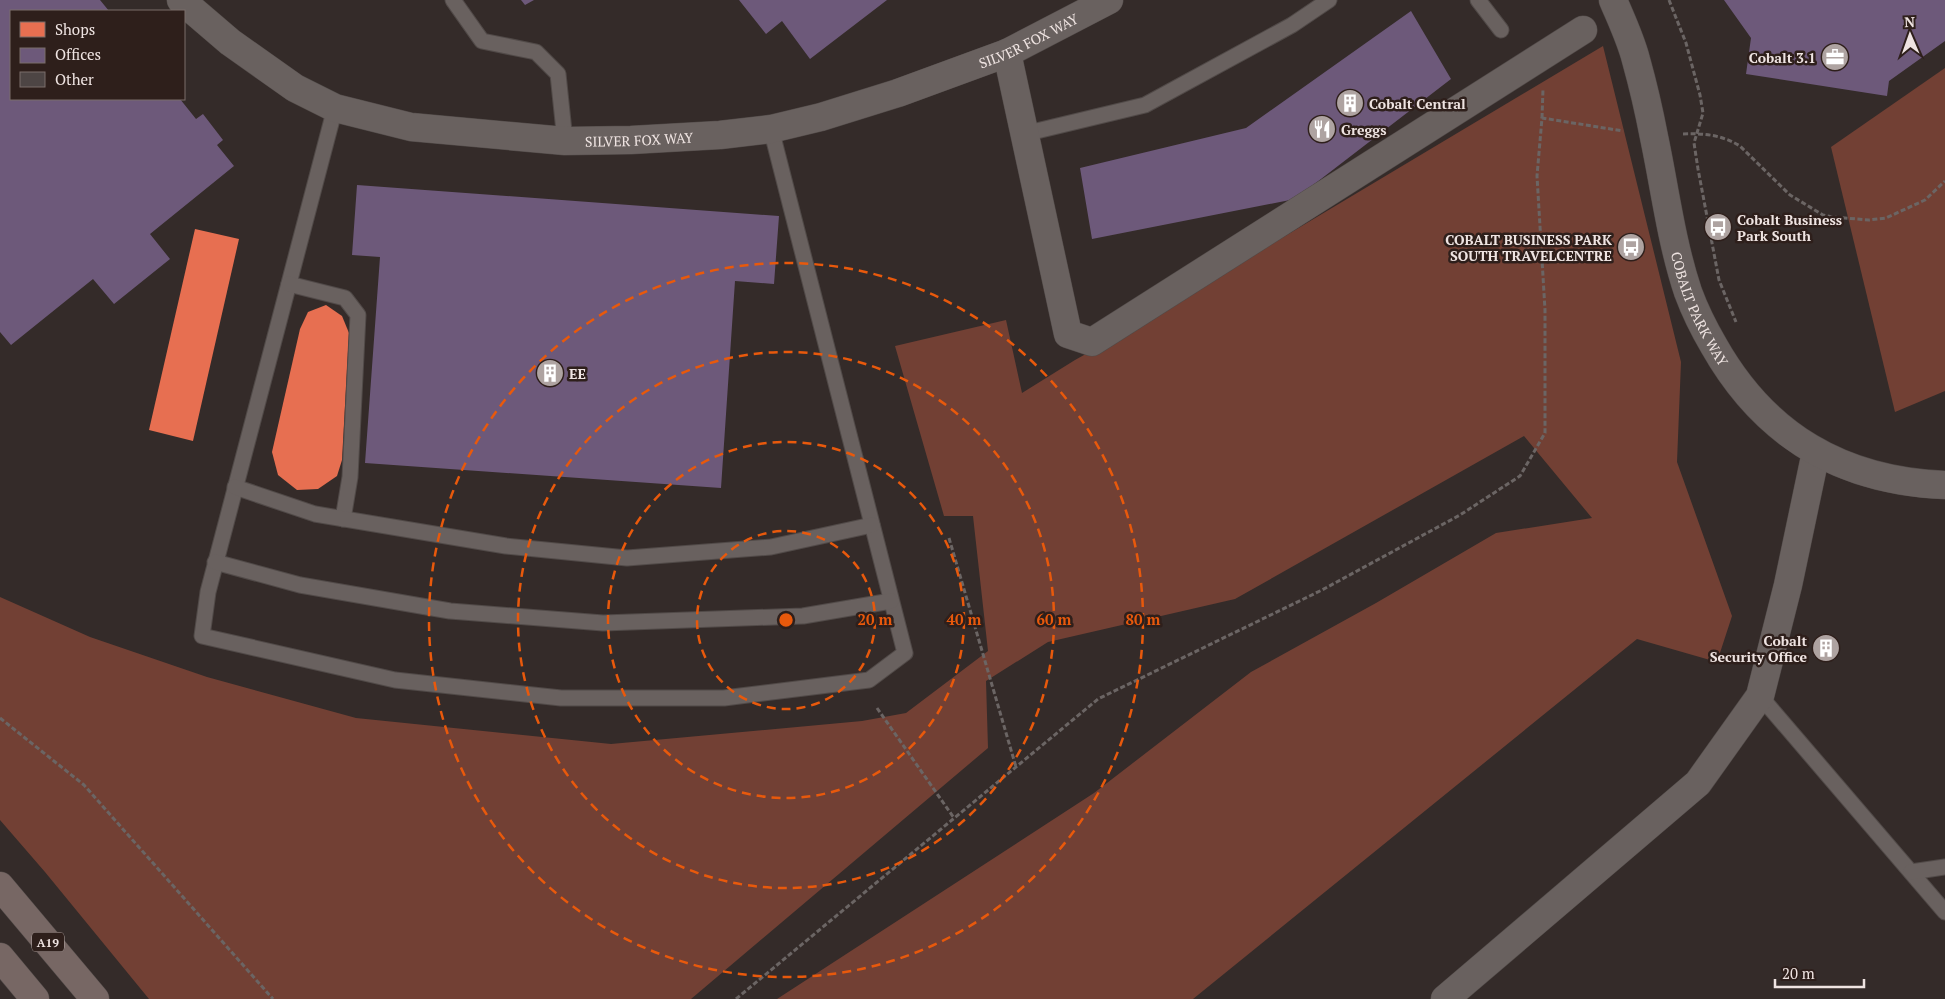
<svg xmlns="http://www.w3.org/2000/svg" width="1945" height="999" font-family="'PT Serif',serif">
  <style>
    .green { fill: #724034 }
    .shops { fill: #e76f51 }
    .offices { fill: #6d597a }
    .building { fill: #4d4544 }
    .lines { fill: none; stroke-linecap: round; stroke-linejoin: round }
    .lane-casing { stroke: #514a48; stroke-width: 17 }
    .street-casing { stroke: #514a48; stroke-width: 29 }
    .secondary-casing { stroke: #514a48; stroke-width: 29 }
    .highway-casing { stroke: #514a48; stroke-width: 29 }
    .path { stroke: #6b6564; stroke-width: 3; stroke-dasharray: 5 2.5; stroke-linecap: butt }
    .lane { stroke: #69615f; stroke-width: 15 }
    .street { stroke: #69615f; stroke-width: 28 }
    .secondary { stroke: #69615f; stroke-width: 28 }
    .highway { stroke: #776764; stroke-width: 28 }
    .ring { fill: none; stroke: #e8590c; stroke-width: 2.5; stroke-dasharray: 9 6 }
    .labels { text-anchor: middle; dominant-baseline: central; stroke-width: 5; stroke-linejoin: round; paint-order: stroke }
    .shield { fill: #2e1f1b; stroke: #b5a9a6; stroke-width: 1 }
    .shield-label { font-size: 12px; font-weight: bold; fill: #efe4e2 }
    .street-label { font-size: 14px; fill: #efe4e2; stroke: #2e1f1b }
    .poi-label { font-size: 14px; font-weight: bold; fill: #efe4e2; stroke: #2e1f1b; text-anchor: start }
    .centre { fill: #e8590c; stroke: #2e1f1b; stroke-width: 2.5 }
    .ring-label { font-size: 15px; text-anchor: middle; font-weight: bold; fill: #e8590c; stroke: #2e1f1b; stroke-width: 5; stroke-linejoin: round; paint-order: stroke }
  </style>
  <rect width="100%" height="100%" fill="#342b29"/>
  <g class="green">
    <polygon points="1603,46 1681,362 1677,462 1732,616 1717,662 1637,639 1193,999 777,999 1094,793 1251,672 1376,603 1496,533 1592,518 1524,436 1235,599 1048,642 986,681 988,748 691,999 149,999 45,872 0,820 0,597 90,637 207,677 356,718 611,744 862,721 906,713 988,651 973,516 944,516 895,346 1006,320 1022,393 1075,360 1111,340"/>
    <polygon points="1945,68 1945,391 1895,412 1831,147"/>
  </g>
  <g class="shops">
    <polygon points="195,229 239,239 193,441 149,430"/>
    <polygon points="326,305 342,316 349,333 342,460 337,476 318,489 297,490 278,475 272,452 300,329 308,312"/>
  </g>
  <g class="offices">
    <polygon points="0,0 100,0 109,11 11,11 11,99 180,99 196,119 203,114 223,140 217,145 234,166 150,234 170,259 114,304 93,279 11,345 0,332"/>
    <polygon points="521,0 534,0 525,5"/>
    <polygon points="739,0 887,0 810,59 782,21 766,34"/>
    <polygon points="1724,0 1945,0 1945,41 1889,81 1887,96 1746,74 1751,38"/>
    <polygon points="1411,11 1451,79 1295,199 1092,239 1080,168 1246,128"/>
    <polygon points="357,185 779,216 774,284 735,281 721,488 365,463 380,257 352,255"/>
  </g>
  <polygon class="building" points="1817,637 1837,640 1835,660 1814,657"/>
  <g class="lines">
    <g class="lane-casing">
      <g id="lane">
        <polyline points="453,0 482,41 536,52 558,74 565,141"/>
        <polyline points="1478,0 1501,30"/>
        <polyline points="335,108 208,592 202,636 395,680 561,698 724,698 869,680 905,653 771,129"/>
        <polyline points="1024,134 1145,105 1292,25 1329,0"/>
        <polyline points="289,284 345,298 358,315 350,477 343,519"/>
        <polyline points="235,487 315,514 506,546 627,558 771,547 872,525"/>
        <polyline points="215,562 300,585 450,611 603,623 803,616 891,601"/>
        <polyline points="1760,696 1945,912"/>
        <polyline points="1911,872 1945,867"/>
      </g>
    </g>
    <g class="street-casing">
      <g id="street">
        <path id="s1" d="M 181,0 L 230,42 L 295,88 L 335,108 L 411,127 L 565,141 L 631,140 L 720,135 L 771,129 L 821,117 L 898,93 L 1007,53 L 1109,0"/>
        <polyline points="1007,53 1068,334 1092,342 1583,30"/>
        <polyline points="1445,999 1698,783 1760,696 1788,585 1816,452"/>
      </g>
    </g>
    <g class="secondary-casing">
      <g id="secondary">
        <path id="s2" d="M 1613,0 C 1621,19 1631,40 1636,60 C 1643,85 1649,111 1654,137 C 1665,189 1671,241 1688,292 C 1695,311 1704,329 1714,346 C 1765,436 1842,481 1945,485"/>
      </g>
    </g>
    <g class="highway-casing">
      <g id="highway">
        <polyline points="0,886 95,999"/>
        <polyline points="0,957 35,999"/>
      </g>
    </g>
    <g class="path">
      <polyline points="1669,0 1686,43 1700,95 1703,113 1694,143 1698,169 1719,280 1736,322"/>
      <polyline points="1542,118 1543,89"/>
      <path d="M 1683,134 C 1704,133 1722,135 1740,146 L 1790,195 L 1823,215 L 1832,217 L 1869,220 L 1886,218 L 1925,200 L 1945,181"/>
      <polyline points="949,538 1016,767"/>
      <polyline points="877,708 954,818"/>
      <polyline points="0,718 84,785 273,999"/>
      <polyline points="736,999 1098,699 1322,590 1460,515 1520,476 1545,433 1545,310 1537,176 1542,118 1623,131"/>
    </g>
    <use href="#lane" class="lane"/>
    <use href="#street" class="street"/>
    <use href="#secondary" class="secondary"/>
    <use href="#highway" class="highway"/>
  </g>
  <g class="ring">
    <circle cx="786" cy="620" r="89"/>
    <circle cx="786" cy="620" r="178"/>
    <circle cx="786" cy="620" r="268"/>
    <circle cx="786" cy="620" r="357"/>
  </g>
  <defs>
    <g id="office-disc" transform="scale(1.4375)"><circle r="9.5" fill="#aea3a1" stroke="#2e1f1b"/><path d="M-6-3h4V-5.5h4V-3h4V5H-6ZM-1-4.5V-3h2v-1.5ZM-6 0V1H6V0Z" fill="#fff"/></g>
    <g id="building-disc" transform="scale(1.4375)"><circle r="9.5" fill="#aea3a1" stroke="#2e1f1b"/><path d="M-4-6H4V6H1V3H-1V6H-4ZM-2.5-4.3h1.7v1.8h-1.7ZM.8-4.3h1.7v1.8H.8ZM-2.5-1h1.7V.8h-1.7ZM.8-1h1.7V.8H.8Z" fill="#fff"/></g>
    <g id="restaurant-disc" transform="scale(1.4375)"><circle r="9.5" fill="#aea3a1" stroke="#2e1f1b"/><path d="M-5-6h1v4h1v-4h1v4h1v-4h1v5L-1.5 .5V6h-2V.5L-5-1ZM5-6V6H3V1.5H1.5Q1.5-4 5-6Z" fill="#fff"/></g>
    <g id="bus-disc" transform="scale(1.4375)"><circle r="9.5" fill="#aea3a1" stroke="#2e1f1b"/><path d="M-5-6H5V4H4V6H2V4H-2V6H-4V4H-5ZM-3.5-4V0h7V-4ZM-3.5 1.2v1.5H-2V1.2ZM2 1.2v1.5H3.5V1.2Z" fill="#fff"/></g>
  </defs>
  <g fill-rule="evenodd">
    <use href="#office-disc" x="1835" y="57"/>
    <use href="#building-disc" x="1350" y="103"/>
    <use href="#restaurant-disc" x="1322" y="129"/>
    <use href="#bus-disc" x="1718" y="227"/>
    <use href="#bus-disc" x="1631" y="247"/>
    <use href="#building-disc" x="550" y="373"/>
    <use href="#building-disc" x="1826" y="648"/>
  </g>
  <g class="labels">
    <rect class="shield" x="32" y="932.5" width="32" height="19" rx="4"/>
    <g class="shield-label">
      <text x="48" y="942">A19</text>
    </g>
    <g class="street-label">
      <text stroke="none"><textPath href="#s1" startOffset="901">SILVER FOX WAY</textPath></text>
      <text stroke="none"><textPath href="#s1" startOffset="496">SILVER FOX WAY</textPath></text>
      <text stroke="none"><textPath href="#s2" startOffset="322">COBALT PARK WAY</textPath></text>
    </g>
    <g class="poi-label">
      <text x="1816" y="57" text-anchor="end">Cobalt 3.1</text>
      <text x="1369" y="103">Cobalt Central</text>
      <text x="1341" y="129">Greggs</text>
      <text x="1737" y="219">Cobalt Business<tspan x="1737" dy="16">Park South</tspan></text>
      <text x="1612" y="239" text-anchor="end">COBALT BUSINESS PARK<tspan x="1612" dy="16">SOUTH TRAVELCENTRE</tspan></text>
      <text x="569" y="373">EE</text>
      <text x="1807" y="640" text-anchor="end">Cobalt<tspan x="1807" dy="16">Security Office</tspan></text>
    </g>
  </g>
  <circle cx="786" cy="620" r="8" class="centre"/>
  <g class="ring-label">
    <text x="875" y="625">20 m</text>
    <text x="964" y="625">40 m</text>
    <text x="1054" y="625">60 m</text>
    <text x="1143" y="625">80 m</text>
  </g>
  <rect x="10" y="10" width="175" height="90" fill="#2e1f1b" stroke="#7b6e6b"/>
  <rect x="20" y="22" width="25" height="15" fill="#e76f51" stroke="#7b6e6b"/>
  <text x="55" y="35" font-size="15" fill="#efe4e2">Shops</text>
  <rect x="20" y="48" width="25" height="15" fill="#6d597a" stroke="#7b6e6b"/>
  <text x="55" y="60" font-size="15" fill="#efe4e2">Offices</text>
  <rect x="20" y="72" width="25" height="15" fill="#4d4544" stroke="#7b6e6b"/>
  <text x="55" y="85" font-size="15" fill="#efe4e2">Other</text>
  <g transform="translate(1910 35) rotate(358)" stroke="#2e1f1b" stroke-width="4" paint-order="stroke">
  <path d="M0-4L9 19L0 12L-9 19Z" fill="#efe4e2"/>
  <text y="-8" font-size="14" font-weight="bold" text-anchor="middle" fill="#efe4e2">N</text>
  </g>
  <path d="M1775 979v8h89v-8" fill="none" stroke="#efe4e2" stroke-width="2.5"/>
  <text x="1782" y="979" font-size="15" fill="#efe4e2" stroke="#2e1f1b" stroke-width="4" paint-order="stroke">20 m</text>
</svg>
